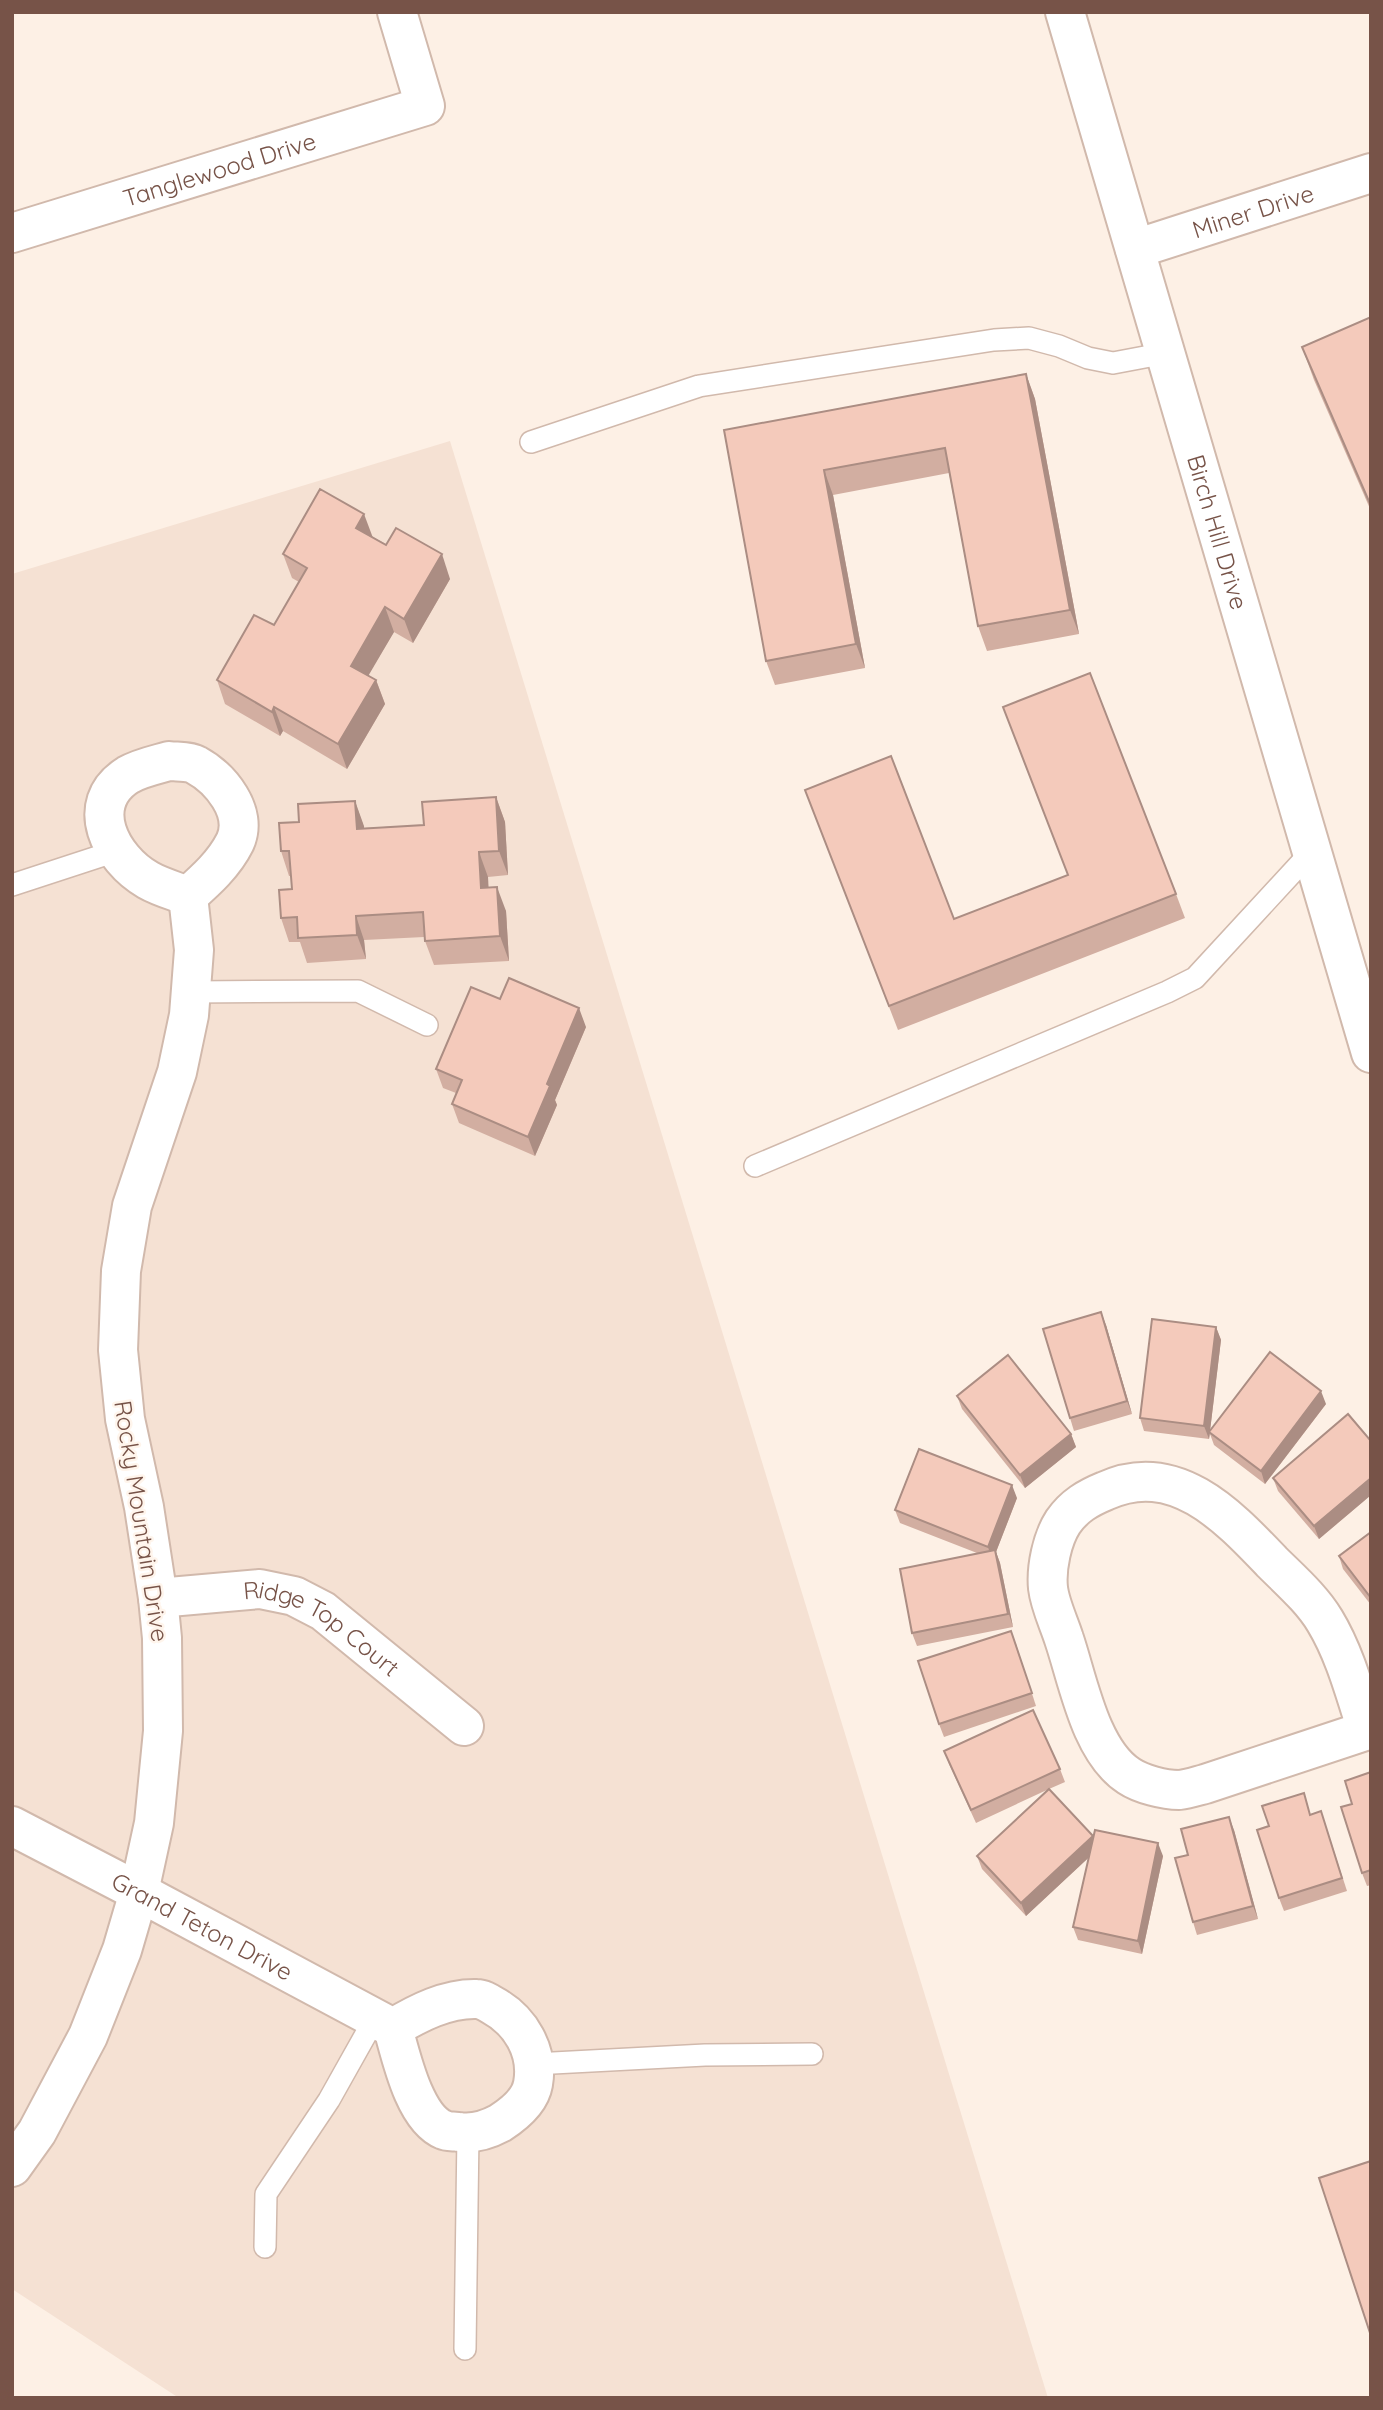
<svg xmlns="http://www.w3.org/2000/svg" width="1383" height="2410" font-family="Quicksand,sans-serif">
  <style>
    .residential { fill: #f5e1d3 }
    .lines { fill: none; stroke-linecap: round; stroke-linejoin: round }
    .service-casing { stroke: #d1b9ac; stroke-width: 24 }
    .minor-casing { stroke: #d1b9ac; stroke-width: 42 }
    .service { stroke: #fff; stroke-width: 21 }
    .minor { stroke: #fff; stroke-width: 38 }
    .wall { fill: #d2aea1 }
    .shaded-wall { fill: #ab8d83 }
    .building { fill: #f4cabb; stroke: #ab8d83; stroke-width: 2 }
    .labels { text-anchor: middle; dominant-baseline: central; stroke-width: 5; stroke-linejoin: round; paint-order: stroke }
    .street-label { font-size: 24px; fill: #775348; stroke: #fff5ec }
  </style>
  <rect width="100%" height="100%" fill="#fdf0e5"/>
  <polygon class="residential" points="450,441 1048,2398 179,2398 12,2289 12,574"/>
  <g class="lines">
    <g class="service-casing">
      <g id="service">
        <polyline points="531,442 699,386 994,340 1029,338 1059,346 1088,358 1113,363 1166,353"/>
        <polyline points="12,885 116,851"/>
        <polyline points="191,992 358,991 427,1025"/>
        <polyline points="755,1166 1167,992 1195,978 1313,850"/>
        <polyline points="534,2064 705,2055 812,2054"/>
        <polyline points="265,2247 266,2194 329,2100 375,2018"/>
        <polyline points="465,2349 468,2133"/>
      </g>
    </g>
    <g class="minor-casing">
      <g id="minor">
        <path id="s1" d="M 1065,12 L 1371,1053"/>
        <path id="s2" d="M 12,233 L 425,106 L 397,12"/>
        <path id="s3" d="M 1135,249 L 1371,173"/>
        <path d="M 169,761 C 177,762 189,761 196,765 C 220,778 249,812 235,842 C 224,864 206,880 188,896 C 175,891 160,887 148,880 C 111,859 82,804 128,775 C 140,768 155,765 169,761 Z"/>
        <path id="s4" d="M 158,1598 L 260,1589 L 294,1596 L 323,1611 L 464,1726"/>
        <path d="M 1367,1730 C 1355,1693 1345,1654 1325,1621 C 1312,1599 1290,1580 1272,1562 C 1228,1516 1175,1459 1105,1491 C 1088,1498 1074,1506 1063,1522 C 1052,1539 1046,1568 1048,1588 C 1050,1605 1059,1623 1064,1639 C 1078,1680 1090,1751 1129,1776 C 1141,1784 1164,1790 1179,1790 C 1188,1789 1197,1786 1205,1784 L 1371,1729"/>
        <path id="s5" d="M 12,1826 L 139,1892 L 393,2028 C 401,2056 414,2118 444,2130 C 448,2132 455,2131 459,2132 C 474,2134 487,2130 500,2123 C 514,2114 530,2101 533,2084 C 539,2051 520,2020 492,2005 C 487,2002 482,1999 477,1999 C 447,1998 418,2013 393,2028"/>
        <polyline points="12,2167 37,2132 88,2036 122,1950 139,1892 154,1823 163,1731 162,1638 158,1598 144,1507 125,1419 118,1350 121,1271 132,1206 177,1072 189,1015 194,950 188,896"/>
      </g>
    </g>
    <use href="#service" class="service"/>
    <use href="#minor" class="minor"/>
  </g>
  <g class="wall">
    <polygon points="1371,317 1371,511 1314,380 1302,347"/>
    <polygon points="1026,374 1035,399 1079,634 987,651 978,626 949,473 833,495 865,668 775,685 766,661 724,430"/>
    <polygon points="373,537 450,579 413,643 394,632 368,675 376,680 385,704 347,769 283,731 280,736 225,704 217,680 274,625 299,582 292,578 283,554"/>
    <polygon points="1003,707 1176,894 1185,918 898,1030 805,790 954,919 1068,875"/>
    <polygon points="496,797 505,822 508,875 488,877 488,887 506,911 509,961 434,965 425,941 424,937 364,940 366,959 307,963 300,942 289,942 281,918 292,889 291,876 289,876 281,851 355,801 364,828 424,825"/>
    <polygon points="500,999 586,1027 555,1100 557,1105 535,1156 459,1123 452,1104 456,1093 443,1088 436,1069"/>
    <polygon points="1106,1325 1132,1414 1074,1431 1070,1418"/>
    <polygon points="1216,1327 1221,1340 1210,1431 1326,1404 1265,1484 1214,1445 1210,1434 1209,1439 1144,1431 1140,1418"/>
    <polygon points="957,1396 1071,1434 1076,1447 1025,1488 962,1409"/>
    <polygon points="1371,1441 1371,1495 1319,1539 1278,1491 1273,1478"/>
    <polygon points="1017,1498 996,1552 1000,1563 1013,1627 917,1646 912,1633 977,1553 900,1523 895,1510"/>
    <polygon points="1371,1532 1371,1605 1343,1569 1339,1556"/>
    <polygon points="1016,1644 1036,1706 944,1737 939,1724"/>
    <polygon points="944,1751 1060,1769 1065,1782 1049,1789 1093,1836 1163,1856 1142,1954 1078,1940 1073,1927 1089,1857 1026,1916 982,1869 977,1856 1049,1789 976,1823 949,1764"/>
    <polygon points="1371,1772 1371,1885 1367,1886 1362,1873 1352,1804"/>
    <polygon points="1321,1811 1347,1891 1284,1911 1279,1898 1311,1814"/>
    <polygon points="1234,1830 1258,1919 1197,1935 1193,1922"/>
  </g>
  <g class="shaded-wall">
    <polygon points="1026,374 1035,399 1079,634 1070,610"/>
    <polygon points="824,470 833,495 865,668 856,644"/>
    <polygon points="364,514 373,538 356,528"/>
    <polygon points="442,554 450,579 413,643 404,619"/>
    <polygon points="385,607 394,632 360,690 351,666"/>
    <polygon points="376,680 385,704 347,769 338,744"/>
    <polygon points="274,707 283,731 280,736 272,712"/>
    <polygon points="496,797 505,822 508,875 499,851"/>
    <polygon points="355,801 364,826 366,853 357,829"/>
    <polygon points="479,852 488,877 490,912 481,888"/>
    <polygon points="497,887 506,911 509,961 500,936"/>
    <polygon points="356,916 364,940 366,959 357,935"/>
    <polygon points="579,1008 586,1027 555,1100 557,1105 535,1156 528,1137 547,1084"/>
    <polygon points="1101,1312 1106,1325 1132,1414 1127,1401"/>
    <polygon points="1216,1327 1221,1340 1209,1439 1204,1426"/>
    <polygon points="1321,1391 1326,1404 1265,1484 1261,1471"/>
    <polygon points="1071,1434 1076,1447 1025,1488 1020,1475"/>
    <polygon points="1371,1478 1371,1495 1319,1539 1314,1526"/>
    <polygon points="1012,1485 1017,1498 996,1552 1000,1563 1013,1627 988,1547"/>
    <polygon points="1229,1817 1234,1830 1258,1919 1253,1906"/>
    <polygon points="1093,1836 1098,1849 1026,1916 1021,1903"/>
    <polygon points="1158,1843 1163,1856 1142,1954 1138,1941"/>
  </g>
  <g class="building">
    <polygon points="1371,317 1371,506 1302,347"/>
    <polygon points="1026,374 1070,610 978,626 945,448 824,470 856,644 766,661 724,430"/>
    <polygon points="320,489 364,514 356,528 386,545 396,528 442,554 404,619 385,607 351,666 376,680 338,744 274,707 272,712 217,680 254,615 274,625 307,568 283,554"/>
    <polygon points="1090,673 1176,894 889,1006 805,790 891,756 954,919 1068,875 1003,707"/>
    <polygon points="496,797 499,851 479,852 481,888 497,887 500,936 425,941 423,912 356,916 357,935 298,938 297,917 281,918 279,890 292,889 289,851 281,851 279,823 299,822 298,804 355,801 357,829 424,825 422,802"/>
    <polygon points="509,978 579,1008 547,1084 550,1086 528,1137 452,1104 462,1080 436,1069 471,987 500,999"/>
    <polygon points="1101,1312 1127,1401 1070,1418 1043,1329"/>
    <polygon points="1152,1319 1216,1327 1204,1426 1140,1418"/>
    <polygon points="1270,1352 1321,1391 1261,1471 1209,1432"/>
    <polygon points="1008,1355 1071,1434 1020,1475 957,1396"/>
    <polygon points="1348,1414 1371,1441 1371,1478 1314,1526 1273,1478"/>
    <polygon points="919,1449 1012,1485 988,1547 895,1510"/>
    <polygon points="1371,1532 1371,1598 1339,1556"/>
    <polygon points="995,1550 1008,1614 912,1633 900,1569"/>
    <polygon points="1011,1631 1032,1693 939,1724 918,1661"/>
    <polygon points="1033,1710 1060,1769 971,1810 944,1751"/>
    <polygon points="1371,1772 1371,1870 1362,1873 1341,1807 1352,1804 1345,1781"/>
    <polygon points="1049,1789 1093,1836 1021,1903 977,1856"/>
    <polygon points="1304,1793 1310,1815 1321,1811 1342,1878 1279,1898 1257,1830 1269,1826 1262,1806"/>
    <polygon points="1229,1817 1253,1906 1193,1922 1175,1858 1188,1855 1181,1829"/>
    <polygon points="1095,1830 1158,1843 1138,1941 1073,1927"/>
    <polygon points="1371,2161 1371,2336 1319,2178"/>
  </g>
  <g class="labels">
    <g class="street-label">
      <text stroke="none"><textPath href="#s2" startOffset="217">Tanglewood Drive</textPath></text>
      <text stroke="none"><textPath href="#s3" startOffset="124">Miner Drive</textPath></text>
      <text stroke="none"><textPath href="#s1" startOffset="542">Birch Hill Drive</textPath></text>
      <text transform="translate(142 1521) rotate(81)">Rocky Mountain Drive</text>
      <text stroke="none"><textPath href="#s4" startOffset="175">Ridge Top Court</textPath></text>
      <text stroke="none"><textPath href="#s5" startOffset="215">Grand Teton Drive</textPath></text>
    </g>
  </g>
  <rect width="1383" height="2410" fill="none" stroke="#775348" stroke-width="28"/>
</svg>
